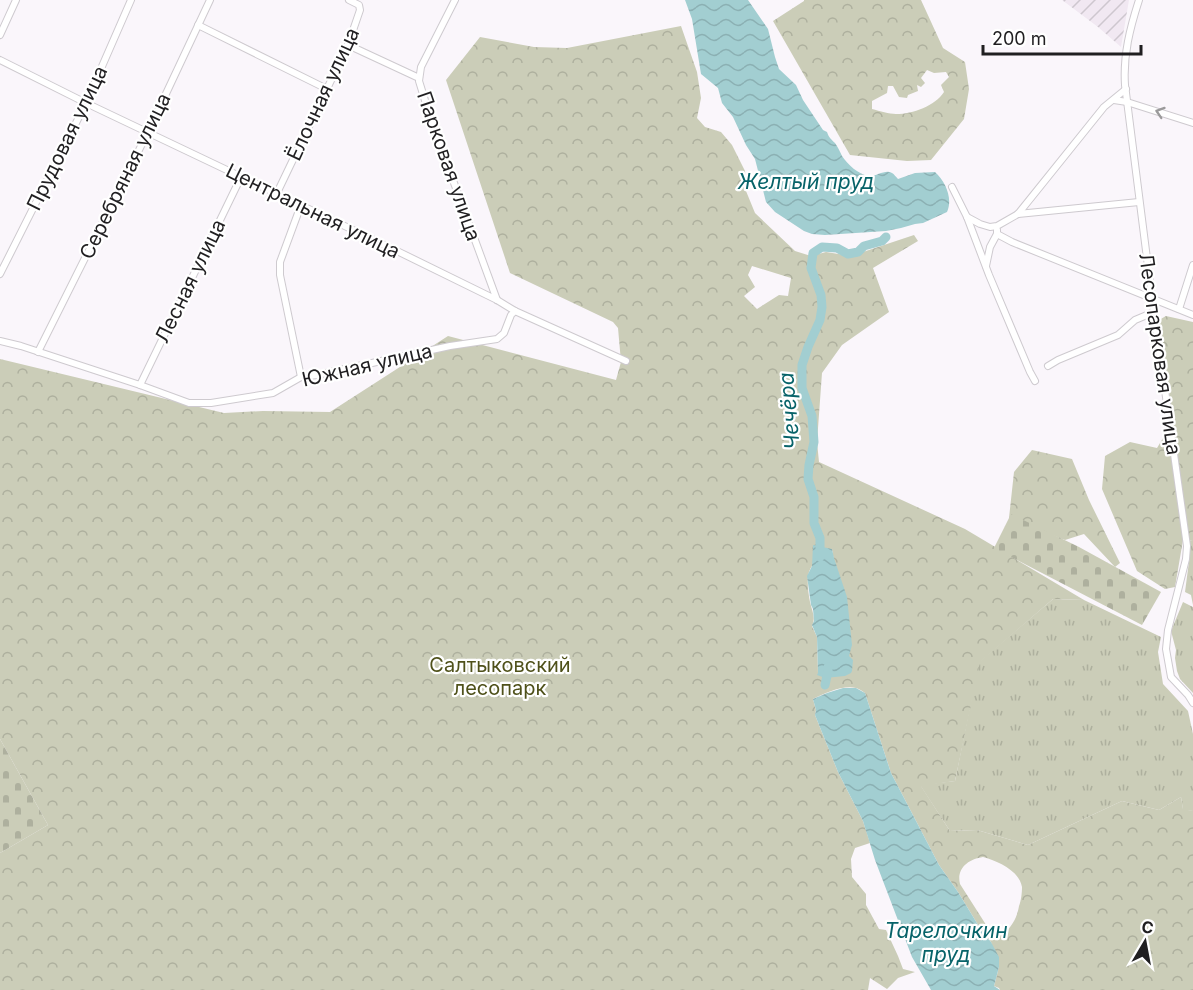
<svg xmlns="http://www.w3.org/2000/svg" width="1193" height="990" font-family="Inter,sans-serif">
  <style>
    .industrial { fill: url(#industrial-furrows) }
    .grass { fill: url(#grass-tufts) }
    .forest { fill: url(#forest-crowns); fill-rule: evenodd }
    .cemetery { fill: url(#cemetery-stones) }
    .water { fill: url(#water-waves) }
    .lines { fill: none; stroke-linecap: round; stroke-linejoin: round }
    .river { stroke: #a2ced1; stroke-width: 9 }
    .street-casing { stroke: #cecacf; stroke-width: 8 }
    .street { stroke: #fff; stroke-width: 6 }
    .oneway { stroke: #9b9a9b }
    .labels { text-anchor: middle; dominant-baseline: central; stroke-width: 4.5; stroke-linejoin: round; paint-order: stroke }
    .street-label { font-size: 20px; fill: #201f21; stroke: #fff }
    .park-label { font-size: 20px; fill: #4f511a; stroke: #fff }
    .water-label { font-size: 21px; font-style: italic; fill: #076369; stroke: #fff }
  </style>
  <defs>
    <pattern id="industrial-furrows" width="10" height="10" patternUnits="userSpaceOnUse" patternTransform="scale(1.5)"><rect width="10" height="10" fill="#f1e8f2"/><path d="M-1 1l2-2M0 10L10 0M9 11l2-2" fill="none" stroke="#cec7cf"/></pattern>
    <pattern id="grass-tufts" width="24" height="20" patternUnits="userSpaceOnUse" patternTransform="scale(1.5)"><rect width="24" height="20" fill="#cbcdb8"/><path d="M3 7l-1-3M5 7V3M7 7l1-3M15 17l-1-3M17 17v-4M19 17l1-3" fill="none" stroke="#aeb09e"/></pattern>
    <pattern id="forest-crowns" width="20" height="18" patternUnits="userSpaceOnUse" patternTransform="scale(1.5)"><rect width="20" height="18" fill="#cbcdb8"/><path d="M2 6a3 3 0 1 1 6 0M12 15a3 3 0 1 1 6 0" fill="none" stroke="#aeb09e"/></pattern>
    <pattern id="cemetery-stones" width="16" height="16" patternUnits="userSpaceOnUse" patternTransform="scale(1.5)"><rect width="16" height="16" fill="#cbcdb8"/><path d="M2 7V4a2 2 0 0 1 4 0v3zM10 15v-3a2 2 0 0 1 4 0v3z" fill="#aeb09e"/></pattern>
    <pattern id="water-waves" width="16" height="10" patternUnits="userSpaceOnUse" patternTransform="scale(1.5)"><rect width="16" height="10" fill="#a2ced1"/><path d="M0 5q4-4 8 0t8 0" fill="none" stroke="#8bb0b3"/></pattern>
  </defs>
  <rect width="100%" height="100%" fill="#faf6fb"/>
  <polygon class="industrial" points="1062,0 1129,0 1121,47 1098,27"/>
  <g class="grass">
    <polygon points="1189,541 1193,541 1193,605 1191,595 1185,592 1190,554"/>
    <polygon points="1053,599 1084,600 1161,637 1158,652 1163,684 1188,711 1193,734 1193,811 1183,810 1181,797 1159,810 1122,801 1028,845 977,830 950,831 920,785 955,781 979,662"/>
    <polygon points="1183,602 1193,607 1193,693 1180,679 1177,671 1175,658 1176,650 1171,631"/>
  </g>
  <g class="forest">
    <path d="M 804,0 L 921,0 L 943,48 L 965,62 L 969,89 L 964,119 L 931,160 L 907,161 L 850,155 L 773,21 L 804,1 ZM 927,70 L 934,73 L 946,72 L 949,77 L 941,85 L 944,92 C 935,106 913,114 896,114 C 889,114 880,111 872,109 L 872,101 L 887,93 L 888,86 L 893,86 L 899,97 L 907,98 L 908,95 L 918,91 L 917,85 L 921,87 L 925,83 L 921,78 Z"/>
    <path d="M 681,26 L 697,72 L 701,98 L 697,118 L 705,127 L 721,132 L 732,145 L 745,171 L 746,191 L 755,213 L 795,251 L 811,256 L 826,252 L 851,256 L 914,235 L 918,241 L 873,268 L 889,312 L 842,345 L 822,373 L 817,442 L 819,462 L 965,529 L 1084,600 L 1053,599 L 980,662 L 955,781 L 921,786 L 950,831 L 977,830 L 1028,845 L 1122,801 L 1159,810 L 1181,797 L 1183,809 L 1193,811 L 1193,990 L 1000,990 L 999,988 L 994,986 L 999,967 L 991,942 L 983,933 L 958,892 L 939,865 L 891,773 L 865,693 C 862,691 860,689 856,688 C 843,685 825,693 813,699 L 816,710 L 815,715 L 838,772 L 863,821 L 870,843 L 855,848 L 851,859 L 852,877 L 866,894 L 866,905 L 879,929 L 886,930 L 898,956 L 903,969 L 915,972 L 898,978 L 887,989 L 870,978 L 868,990 L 0,990 L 0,853 L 48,825 L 0,739 L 0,359 L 224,413 L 263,411 L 330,412 L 448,336 L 616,380 L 621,362 L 618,328 L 613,322 L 510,273 L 446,80 L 480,37 L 534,47 L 567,48 ZM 752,266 L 791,278 L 788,296 L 779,295 L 757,309 L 744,296 L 755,287 L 748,275 ZM 832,549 L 849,656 L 818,673 L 817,637 L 812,626 C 816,617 812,611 810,602 C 808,591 805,573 813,565 C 818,559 826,554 832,549 ZM 983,857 C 997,861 1019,870 1022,887 C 1022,893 1021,901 1019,906 C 1017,918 1012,926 1004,934 L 996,936 L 990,931 L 960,884 C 956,868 969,859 983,857 Z"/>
    <polygon points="1166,316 1193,322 1193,541 1183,540 1175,587 1165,589 1137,571 1102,489 1105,456 1130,442 1157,448 1166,433 1172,415 1159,320"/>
    <polygon points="1032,450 1072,459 1089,500 1120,563 1115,567 1084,534 1065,540 1009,518 1014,472"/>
  </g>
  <g class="cemetery">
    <polygon points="1011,514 1079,547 1161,592 1142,625 994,548"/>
    <polygon points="0,739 48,825 0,853"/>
  </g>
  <g class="water">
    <path d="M 685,0 L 748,0 L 768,29 L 775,57 L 779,69 L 796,85 L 803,100 L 823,130 L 827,132 C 829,138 831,139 835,143 C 838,147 840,152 842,156 C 847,164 859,175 869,176 C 876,177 885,169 892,173 C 894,174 896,177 898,179 L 915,173 L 935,172 C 946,182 953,199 947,212 L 923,223 L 915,224 L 901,228 L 886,231 L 825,235 L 812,234 L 804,231 L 775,212 L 766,202 L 755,159 L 746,145 L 733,117 L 722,103 L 718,88 L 701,74 L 692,19 Z"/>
    <polygon points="813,545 832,549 834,558 847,597 852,645 849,656 853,660 852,671 851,673 845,676 825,678 817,675 818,673 817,637 812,625 814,621 813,609 811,605 807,576 812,566"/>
    <polygon points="843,688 856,688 865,693 891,773 939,865 958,892 983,933 991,942 999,957 999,967 994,986 1000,990 931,990 912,957 875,860 863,821 838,772 815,715 816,710 813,699 827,693"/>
  </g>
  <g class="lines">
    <g class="river">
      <polyline points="820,557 820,538 814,523 814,497 808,479 809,465 814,442 812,416 802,388 802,365 808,347 820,320 822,307 821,295 811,268 813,253 822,247 837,248 848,254 858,252 864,246 882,241 886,237"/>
      <polyline points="825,685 828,671 828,667"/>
    </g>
    <g class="street-casing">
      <g id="street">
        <polyline points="455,0 421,67 419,81 432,123 497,300"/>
        <path d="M 1139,0 C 1130,28 1123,55 1125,85 L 1152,298 L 1187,546 L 1186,559 L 1168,630 L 1166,649 L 1171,677 L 1188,695 L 1193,703"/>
        <polyline points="198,25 327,89"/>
        <polyline points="0,35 16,0"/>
        <polyline points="348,45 419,78"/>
        <polyline points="0,60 86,103 393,249 497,300 515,311 626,361"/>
        <polyline points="1114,100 1127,102 1193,123"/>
        <polyline points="952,187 967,217 989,275 1030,372 1035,381"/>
        <polyline points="277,193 348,45 360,10 359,5 349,0"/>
        <polyline points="1018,214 1139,202"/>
        <polyline points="967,217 980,224 990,227 997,226 1018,214 1104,107 1126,89"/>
        <polyline points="997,234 1012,242 1193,315"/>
        <polyline points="986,266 990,247 997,234 997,230"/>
        <polyline points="0,274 86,103 131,0"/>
        <polyline points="1179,309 1193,265"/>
        <polyline points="0,341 21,346 140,385 189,403 211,403 273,393 301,377 317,375 450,346 497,339 504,333 511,315 515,311"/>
        <polyline points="38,352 148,132 210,0"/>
        <polyline points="1048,366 1058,360 1118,335 1135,320 1154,312"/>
        <polyline points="301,377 280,275 280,262 301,205"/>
        <polyline points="140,385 241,177"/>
      </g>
    </g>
    <use href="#street" class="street"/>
  </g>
  <defs><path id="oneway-chevron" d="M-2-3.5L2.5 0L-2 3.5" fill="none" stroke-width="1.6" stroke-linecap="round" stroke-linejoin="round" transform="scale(1.5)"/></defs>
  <use class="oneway" href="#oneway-chevron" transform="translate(1160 112) rotate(-162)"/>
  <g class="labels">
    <g class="street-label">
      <text transform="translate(323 94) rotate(-65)">Ёлочная улица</text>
      <text transform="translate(67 138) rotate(-64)">Прудовая улица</text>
      <text transform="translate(449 166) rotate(71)">Парковая улица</text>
      <text transform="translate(125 176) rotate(-64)">Серебряная улица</text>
      <text transform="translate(313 211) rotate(26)">Центральная улица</text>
      <text transform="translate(190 281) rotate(-64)">Лесная улица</text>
      <text transform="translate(1160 354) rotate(82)">Лесопарковая улица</text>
      <text transform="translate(367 365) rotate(-13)">Южная улица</text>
    </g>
    <g class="park-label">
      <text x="500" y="665">Салтыковский<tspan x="500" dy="23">лесопарк</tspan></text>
    </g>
    <g class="water-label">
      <text x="806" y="181">Желтый пруд</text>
      <text transform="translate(789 411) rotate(-95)">Чечёра</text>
      <text x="946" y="930">Тарелочкин<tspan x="946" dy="24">пруд</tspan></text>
    </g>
  </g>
  <g transform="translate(1145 942) rotate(10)" stroke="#ffffff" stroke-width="4.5" paint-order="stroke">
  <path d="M0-4.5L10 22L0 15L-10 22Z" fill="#201f21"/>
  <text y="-9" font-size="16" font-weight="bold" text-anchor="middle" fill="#201f21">С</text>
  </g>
  <path d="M983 45v9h158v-9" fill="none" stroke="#201f21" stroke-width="3"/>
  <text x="992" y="45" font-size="18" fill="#201f21" stroke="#ffffff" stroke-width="4.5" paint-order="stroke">200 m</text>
</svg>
